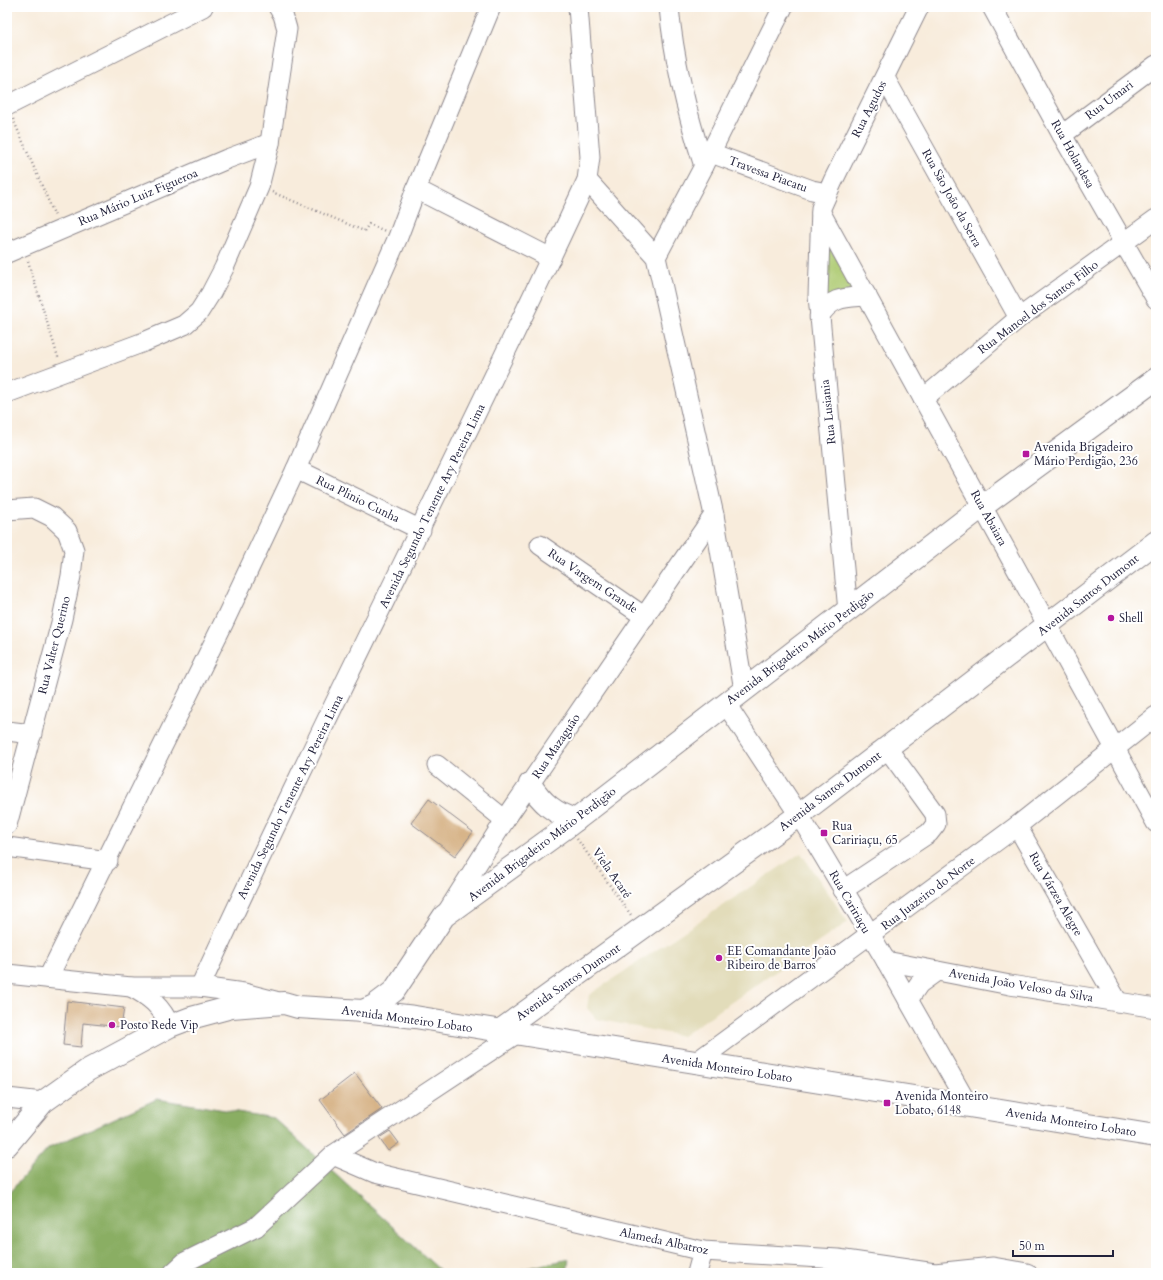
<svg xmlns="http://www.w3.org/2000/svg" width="1163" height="1280" font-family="Cardo,serif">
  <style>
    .built { fill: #e2dcba }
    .green { fill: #adca71; stroke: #687656 }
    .forest { fill: #8aae63; stroke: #56684f }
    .building { fill: #d7b488 }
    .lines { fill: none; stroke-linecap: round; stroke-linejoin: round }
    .minor-casing { stroke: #8d878c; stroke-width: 21 }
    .major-casing { stroke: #8d878c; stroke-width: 24 }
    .path { stroke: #8d878c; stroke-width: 2.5; stroke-dasharray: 1 3; stroke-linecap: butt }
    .minor { stroke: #fff; stroke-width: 19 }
    .major { stroke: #fff; stroke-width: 22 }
    .poi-dot { fill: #b5179e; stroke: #fff; stroke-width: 1.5 }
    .labels { text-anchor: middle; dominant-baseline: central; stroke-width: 4; stroke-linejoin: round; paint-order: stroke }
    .street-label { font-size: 12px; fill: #22223b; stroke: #fff }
    .poi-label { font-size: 12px; fill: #22223b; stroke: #fff; text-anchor: start }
  </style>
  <rect width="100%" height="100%" fill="#fff"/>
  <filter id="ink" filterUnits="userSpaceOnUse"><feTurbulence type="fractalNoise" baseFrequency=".025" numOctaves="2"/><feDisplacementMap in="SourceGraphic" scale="8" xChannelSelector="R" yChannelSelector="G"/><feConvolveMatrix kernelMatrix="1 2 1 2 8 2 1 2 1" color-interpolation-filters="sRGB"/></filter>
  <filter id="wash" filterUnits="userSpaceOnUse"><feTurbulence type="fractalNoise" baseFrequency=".012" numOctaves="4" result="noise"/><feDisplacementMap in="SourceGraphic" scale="16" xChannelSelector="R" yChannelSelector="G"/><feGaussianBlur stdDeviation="0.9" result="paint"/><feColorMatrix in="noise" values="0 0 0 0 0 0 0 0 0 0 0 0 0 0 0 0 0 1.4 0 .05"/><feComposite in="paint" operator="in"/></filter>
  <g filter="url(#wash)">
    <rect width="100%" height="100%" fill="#f8ecdc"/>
    <polygon class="built" points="801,853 848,922 682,1036 596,1019 587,1008 589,995"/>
    <polygon class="green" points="827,244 862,295 823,307"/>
    <g class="forest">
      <polygon points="157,1099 274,1118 443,1273 7,1273 7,1195 49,1148"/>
      <polygon points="569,1259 567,1273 505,1273"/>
    </g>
    <g id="blocks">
      <g class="building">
        <polygon points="429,799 473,832 455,856 411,823"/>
        <polygon points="67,1001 124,1008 121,1027 83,1023 81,1047 63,1045"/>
        <polygon points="355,1073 382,1109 345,1134 320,1100"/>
        <polygon points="390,1131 399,1143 388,1151 379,1138"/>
      </g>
    </g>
  </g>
  <g filter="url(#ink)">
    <use href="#blocks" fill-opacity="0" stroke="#8d878c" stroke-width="1"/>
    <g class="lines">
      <g class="minor-casing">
        <g id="minor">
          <path d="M 669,7 C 674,62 687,114 704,166"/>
          <polyline points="992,7 1062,135 1156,299"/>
          <polyline points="885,78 1019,318"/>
          <polyline points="7,106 203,7"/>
          <polyline points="1062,135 1156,65"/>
          <polyline points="711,153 812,190 827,193"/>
          <polyline points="587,180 656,257 714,515 744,690"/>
          <polyline points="416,189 551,258"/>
          <polyline points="821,213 1156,823"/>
          <polyline points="7,253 227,159 270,143"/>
          <polyline points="656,257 704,166 783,7"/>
          <path d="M 819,317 C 832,296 845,298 867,296"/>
          <polyline points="7,393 144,342 184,325 199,312 211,293 224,268 259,187 270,143 287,29 283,15 278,7"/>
          <polyline points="923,399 1019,318 1156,219"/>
          <polyline points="296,469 421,530"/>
          <polyline points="7,510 34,508 52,517 67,531 74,550 71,576 62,619 7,825"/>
          <polyline points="540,545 645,617"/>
          <polyline points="848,611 818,296 821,208 833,181 919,7"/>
          <polyline points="726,704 799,815 886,961 968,1105"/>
          <polyline points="7,731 32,734"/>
          <polyline points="437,765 505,820"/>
          <polyline points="1017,826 1118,1002"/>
          <polyline points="7,847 108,861"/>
          <polyline points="843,890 929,833 936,824 935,814 887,748"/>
          <polyline points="447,912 505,820 714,515"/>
          <polyline points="886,961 1010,985 1156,1008"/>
          <polyline points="7,974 131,987 200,987 244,993 275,1001"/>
          <polyline points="48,978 223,624 296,469 398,237 416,189 491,7"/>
          <path d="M 131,987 C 149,996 162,1007 170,1026"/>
          <path d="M 200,987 C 324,716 462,451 587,180 L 590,157 L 578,7"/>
          <polyline points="908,1000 919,984 937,971"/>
          <polyline points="695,1063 1017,826 1156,716"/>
          <polyline points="7,1098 43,1102"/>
          <polyline points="333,1155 375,1173 703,1251 838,1259 935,1273 993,1267 1027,1273"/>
          <polyline points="173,1273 185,1262 256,1227 333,1155 516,1034"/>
          <polyline points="697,1273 703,1251"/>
        </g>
      </g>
      <g class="major-casing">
        <g id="major">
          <path d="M 530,784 C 542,803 555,814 576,820"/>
          <polyline points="363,1011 374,1006 394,991 444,916 568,826 983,506 1156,379"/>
          <polyline points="498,1032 799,815 1156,542"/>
          <polyline points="7,1145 43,1102 88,1070 170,1026 191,1018 232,1007 284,1003 298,1007 363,1011 415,1017 1156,1136"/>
        </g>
      </g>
      <g class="path">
        <polyline points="13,119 55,216"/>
        <polyline points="272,192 364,231 369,224 385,231"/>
        <polyline points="28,261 58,357"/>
        <polyline points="577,839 631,915"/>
      </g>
      <use href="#minor" class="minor"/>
      <use href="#major" class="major"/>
    </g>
  </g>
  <g class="poi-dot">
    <rect x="1022" y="450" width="8" height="8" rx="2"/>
    <circle cx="1111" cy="618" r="4"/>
    <rect x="820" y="829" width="8" height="8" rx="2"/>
    <circle cx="719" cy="958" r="4"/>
    <circle cx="112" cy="1025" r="4"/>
    <rect x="883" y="1099" width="8" height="8" rx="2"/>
  </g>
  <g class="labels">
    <g class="street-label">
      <text transform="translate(1109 100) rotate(-37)">Rua Umari</text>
      <text transform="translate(869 109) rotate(-63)">Rua Agudos</text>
      <text transform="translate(1073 154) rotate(61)">Rua Holandesa</text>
      <text transform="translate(768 174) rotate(20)">Travessa Piacatu</text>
      <text transform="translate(138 197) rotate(-23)">Rua Mário Luiz Figueroa</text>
      <text transform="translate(952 198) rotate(61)">Rua São João da Serra</text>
      <text transform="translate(1038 307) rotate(-37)">Rua Manoel dos Santos Filho</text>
      <text transform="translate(828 412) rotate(-96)">Rua Lusiania</text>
      <text transform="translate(358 499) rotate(26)">Rua Plinio Cunha</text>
      <text transform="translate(432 506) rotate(-64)">Avenida Segundo Tenente Ary Pereira Lima</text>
      <text transform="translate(989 518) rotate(61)">Rua Abaiara</text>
      <text transform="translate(593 581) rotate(34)">Rua Vargem Grande</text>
      <text transform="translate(1088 595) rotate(-38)">Avenida Santos Dumont</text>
      <text transform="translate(54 645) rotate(-76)">Rua Valter Querino</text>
      <text transform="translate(800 647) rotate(-37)">Avenida Brigadeiro Mário Perdigão</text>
      <text transform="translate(556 746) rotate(-56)">Rua Mazaguão</text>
      <text transform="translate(830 791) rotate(-37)">Avenida Santos Dumont</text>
      <text transform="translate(290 797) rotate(-64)">Avenida Segundo Tenente Ary Pereira Lima</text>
      <text transform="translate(542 844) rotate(-37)">Avenida Brigadeiro Mário Perdigão</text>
      <text transform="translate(612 873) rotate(55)">Viela Acaré</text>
      <text transform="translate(928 893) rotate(-37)">Rua Juazeiro do Norte</text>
      <text transform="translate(1056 894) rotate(60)">Rua Várzea Alegre</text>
      <text transform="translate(850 902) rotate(60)">Rua Caririaçu</text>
      <text transform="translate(568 982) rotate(-35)">Avenida Santos Dumont</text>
      <text transform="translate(1021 985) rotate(10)">Avenida João Veloso da Silva</text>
      <text transform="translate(407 1019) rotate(8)">Avenida Monteiro Lobato</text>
      <text transform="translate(727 1068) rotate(9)">Avenida Monteiro Lobato</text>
      <text transform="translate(1071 1122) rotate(9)">Avenida Monteiro Lobato</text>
      <text transform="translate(664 1241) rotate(12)">Alameda Albatroz</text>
    </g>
    <g class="poi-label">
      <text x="1034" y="447">Avenida Brigadeiro<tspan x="1034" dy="14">Mário Perdigão, 236</tspan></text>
      <text x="1119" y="618">Shell</text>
      <text x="832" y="826">Rua<tspan x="832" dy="14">Caririaçu, 65</tspan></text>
      <text x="727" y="951">EE Comandante João<tspan x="727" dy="14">Ribeiro de Barros</tspan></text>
      <text x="120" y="1025">Posto Rede Vip</text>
      <text x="895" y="1096">Avenida Monteiro<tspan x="895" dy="14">Lobato, 6148</tspan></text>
    </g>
  </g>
  <rect width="1163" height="1280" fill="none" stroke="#fff" stroke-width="24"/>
  <path d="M1013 1250v6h100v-6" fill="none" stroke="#22223b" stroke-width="2"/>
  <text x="1019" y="1250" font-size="12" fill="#22223b" stroke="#ffffff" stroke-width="3" paint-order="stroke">50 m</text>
</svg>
